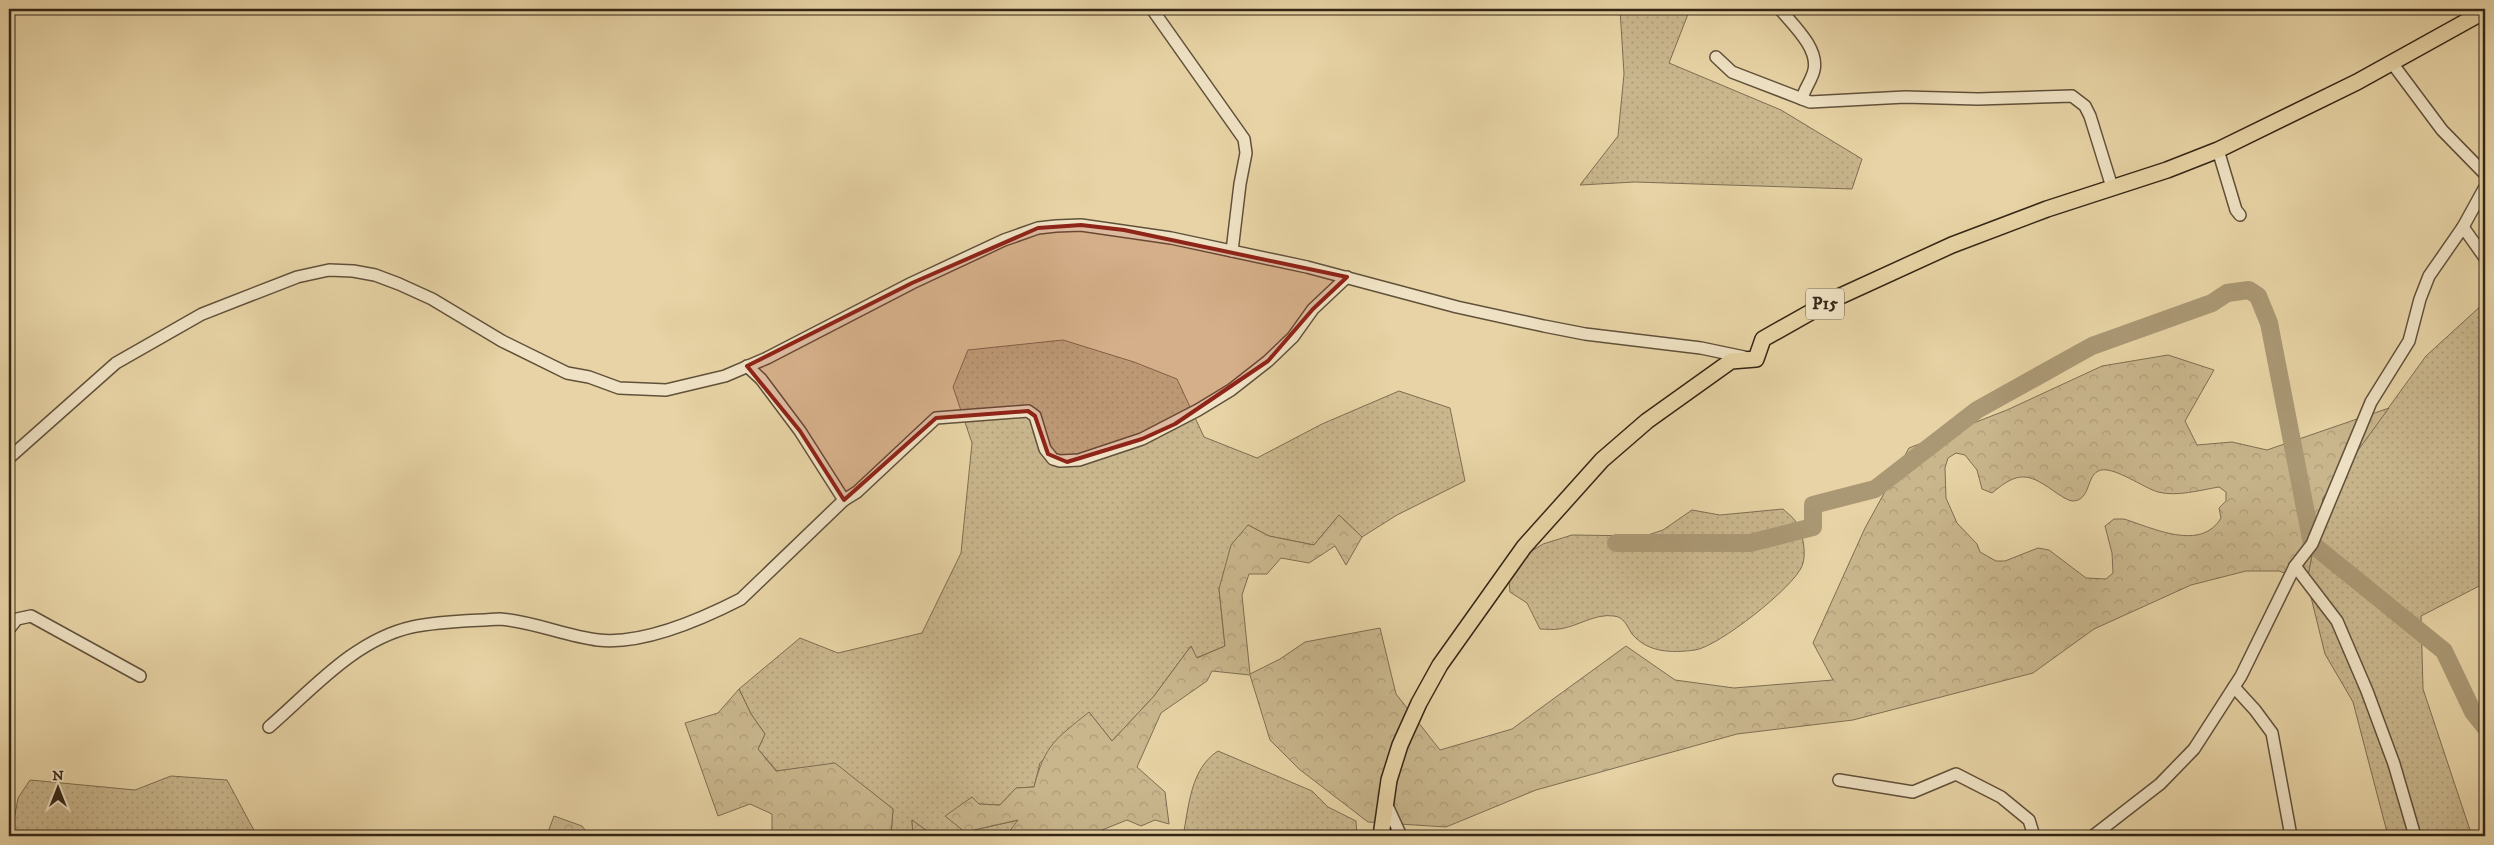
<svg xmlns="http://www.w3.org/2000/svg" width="2494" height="845" font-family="'IM FELL DW Pica',serif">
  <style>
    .grass { fill: url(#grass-dots); stroke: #7e6e52 }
    .forest { fill: url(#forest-crowns); stroke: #7e6e52; fill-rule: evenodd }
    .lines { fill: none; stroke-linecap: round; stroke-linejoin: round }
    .river { stroke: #aa9874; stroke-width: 18 }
    .minor-casing { stroke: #61513a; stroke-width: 14 }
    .major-casing { stroke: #342616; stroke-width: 18 }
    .minor { stroke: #efe2c4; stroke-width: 11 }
    .major { stroke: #e7d3a5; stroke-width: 15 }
    .marked { fill: #8f2418; fill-opacity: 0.2; stroke: #8f2418; stroke-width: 4; stroke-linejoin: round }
    .labels { text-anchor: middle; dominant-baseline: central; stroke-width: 4.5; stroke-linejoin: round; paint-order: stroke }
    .shield { fill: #efe2c4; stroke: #6c5e4a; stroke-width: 1 }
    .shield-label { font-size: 18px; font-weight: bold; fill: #342616 }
  </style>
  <defs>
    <pattern id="grass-dots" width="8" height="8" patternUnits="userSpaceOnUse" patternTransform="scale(1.25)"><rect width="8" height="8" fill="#c9b68d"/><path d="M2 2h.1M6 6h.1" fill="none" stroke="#ad9c79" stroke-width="1.8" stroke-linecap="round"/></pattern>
    <pattern id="forest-crowns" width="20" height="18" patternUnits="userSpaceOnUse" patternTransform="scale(1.25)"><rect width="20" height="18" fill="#c9b68d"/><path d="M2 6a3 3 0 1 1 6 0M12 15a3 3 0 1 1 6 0" fill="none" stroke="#ad9c79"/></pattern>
  </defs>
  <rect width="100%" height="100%" fill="#e7d3a5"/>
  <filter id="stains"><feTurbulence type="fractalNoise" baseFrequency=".004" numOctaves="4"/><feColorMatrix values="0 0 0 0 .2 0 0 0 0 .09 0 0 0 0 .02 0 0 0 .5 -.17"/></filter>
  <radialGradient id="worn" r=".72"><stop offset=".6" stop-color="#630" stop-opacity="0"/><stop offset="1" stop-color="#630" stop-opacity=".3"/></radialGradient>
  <g class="grass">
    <polygon points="1620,9 1690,9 1669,63 1781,110 1862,159 1852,189 1635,182 1580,185 1618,136 1624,74"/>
    <polygon points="2484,303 2485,583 2421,616 2423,689 2472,836 2388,836 2353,702 2325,654 2307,581 2323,498 2426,356"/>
    <polygon points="1063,340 1134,362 1177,379 1204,437 1257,458 1322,424 1399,391 1450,408 1465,481 1397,515 1362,537 1339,515 1314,545 1269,536 1248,525 1219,589 1225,646 1196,658 1191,646 1154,696 1112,741 1089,712 1040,763 1034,787 1016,788 1000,805 979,804 965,832 1019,820 1006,836 934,836 912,820 913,836 891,836 893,809 835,764 777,771 758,749 765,734 751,714 739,689 800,638 838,653 922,633 961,553 972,443 953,387 968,350"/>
    <path d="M 1783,509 C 1787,513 1793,517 1796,522 C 1803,531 1807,556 1802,566 C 1794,587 1718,647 1695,650 C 1672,653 1648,653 1632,634 C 1627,626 1624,617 1614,616 C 1595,613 1577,627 1559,629 C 1553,630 1546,629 1540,629 L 1527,603 L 1510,592 L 1509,580 L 1525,555 L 1543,544 L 1572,535 L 1645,536 L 1663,530 L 1692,510 L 1720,515 Z"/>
    <path d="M 1218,751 L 1312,791 L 1328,807 L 1356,821 L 1357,836 L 1183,836 C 1189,807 1190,769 1218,751 Z"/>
    <polygon points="171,776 227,780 257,836 18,836 12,831 18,798 30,780 135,790"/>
  </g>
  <g class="forest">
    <path d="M 2168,355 L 2214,370 L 2185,421 L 2197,445 L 2232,442 L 2267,450 L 2389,408 L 2323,498 L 2307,581 L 2279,571 L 2246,571 L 2191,585 L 2094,629 L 2033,673 L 1853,720 L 1737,734 L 1536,790 L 1446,827 L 1368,822 L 1299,769 L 1270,740 L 1250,675 L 1212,671 L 1207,681 L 1161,713 L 1137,767 L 1165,792 L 1169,824 L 1155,820 L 1141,826 L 1127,820 L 1087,836 L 1006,836 L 1018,820 L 965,832 L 945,816 L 972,797 L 979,804 L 1000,805 L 1016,788 L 1034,787 C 1045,744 1056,739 1089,712 L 1112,741 L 1154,696 L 1191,646 L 1197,658 L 1225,646 L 1219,589 L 1231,545 L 1248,525 L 1269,536 L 1314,545 L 1339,515 L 1362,537 L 1346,565 L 1335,546 L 1309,563 L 1281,558 L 1267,574 L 1249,574 L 1242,595 L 1250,674 L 1280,659 L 1305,642 L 1380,628 L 1396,694 L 1440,750 L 1512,729 L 1626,646 L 1675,680 L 1734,688 L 1833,680 L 1813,643 L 1865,528 L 1909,448 L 2007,410 L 2102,366 ZM 1956,453 L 1965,455 L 1977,470 L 1982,489 L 1992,493 C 2020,469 2030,474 2058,494 C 2063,497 2067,500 2072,501 C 2092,501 2085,474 2101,470 C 2115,467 2144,488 2158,492 C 2177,497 2200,490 2219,487 L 2226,492 L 2226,501 L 2219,508 L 2221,518 C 2201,552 2153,528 2124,519 L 2114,519 L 2105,526 L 2112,553 L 2113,573 L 2106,579 L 2086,578 L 2049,550 L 2038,548 L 2005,561 L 1996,561 L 1980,552 L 1977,544 L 1957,523 L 1946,498 L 1945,468 L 1948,458 Z"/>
    <polygon points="739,689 751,714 765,734 758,749 776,771 835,763 893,809 891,836 832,836 807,832 804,836 772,836 772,814 750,804 718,816 685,723 718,713"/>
    <polygon points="554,816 582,826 590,836 556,836 548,832"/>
    <polygon points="912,820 934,836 913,836"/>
  </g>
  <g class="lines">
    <polyline class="river" points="1616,543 1750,543 1813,527 1813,505 1875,489 1977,410 2092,346 2212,303 2227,293 2249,290 2258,296 2269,323 2312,544 2444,651 2473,712 2485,727"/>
    <g class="minor-casing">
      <g id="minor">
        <polyline points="1152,9 1244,139 1246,153 1240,184 1232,251"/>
        <path d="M 1780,9 C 1792,24 1819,48 1814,70 C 1812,80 1804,89 1802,99"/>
        <polyline points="1716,57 1732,72 1810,102 1905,97 1978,99 2072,96 2085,106 2090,116 2112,187"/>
        <polyline points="2392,63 2442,130 2485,174"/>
        <polyline points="2218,150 2236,210 2240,215"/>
        <polyline points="2463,227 2485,258"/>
        <polyline points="747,366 761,379 800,431 844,500"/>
        <polyline points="9,458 116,363 202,314 297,277 329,270 353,271 375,275 399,284 432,299 502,341 567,373 589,377 619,388 666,390 725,376 767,358 912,283 1004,240 1038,228 1056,226 1081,225 1171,238 1307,267 1457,307 1544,326 1585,334 1701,348 1744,357"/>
        <polyline points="2295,566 2337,621 2367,691 2394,764 2415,836"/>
        <polyline points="9,629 17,619 31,616 140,676"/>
        <polyline points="2234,687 2255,710 2272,733 2291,836"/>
        <path d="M 269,727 C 312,690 354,640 412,627 C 440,621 471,621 500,619 C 532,621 565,636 598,640 C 642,645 702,619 741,599 L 844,500 L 857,492 L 936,418 L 1028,411 L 1035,416 L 1045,449 L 1053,459 L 1060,461 L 1079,460 L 1142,439 L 1198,410 L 1231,390 L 1268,361 L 1293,337 L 1313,309 L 1347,277"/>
        <polyline points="1839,780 1913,792 1956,774 2001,797 2029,820 2034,836"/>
        <polyline points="1385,801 1401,836"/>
        <polyline points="2093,836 2160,784 2194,749 2241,676 2295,566 2312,544 2371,402 2409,341 2420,299 2429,276 2463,227 2485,187"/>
      </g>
    </g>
    <g class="major-casing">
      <polyline id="major" points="1381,836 1389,780 1400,745 1419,703 1440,665 1524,547 1602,460 1647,421 1731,361 1756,359 1763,339 1834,299 1952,245 2047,209 2167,170 2218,150 2357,82 2485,11"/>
    </g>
    <use href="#minor" class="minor"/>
    <use href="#major" class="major"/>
  </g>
  <path class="marked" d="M 1081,225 L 1124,230 L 1347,277 L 1313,309 L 1268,361 L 1175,424 L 1142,439 L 1067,462 L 1048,454 L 1035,416 L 1028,411 L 936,418 L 844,500 L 800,431 L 747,366 L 912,283 L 1038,228 Z"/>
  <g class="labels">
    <rect class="shield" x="1806" y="288.5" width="38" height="31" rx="4"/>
    <g class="shield-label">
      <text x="1825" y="304">P15</text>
    </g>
  </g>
  <rect width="2494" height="845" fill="none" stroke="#e7d3a5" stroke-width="30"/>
  <rect x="10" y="10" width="2474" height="825" fill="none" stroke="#342616" stroke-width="2.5"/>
  <rect x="15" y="15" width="2464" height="815" fill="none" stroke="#342616"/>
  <g transform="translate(58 788)" stroke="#efe2c4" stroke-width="4" paint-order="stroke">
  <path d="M0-4L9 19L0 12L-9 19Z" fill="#342616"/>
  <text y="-8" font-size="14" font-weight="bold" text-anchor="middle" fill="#342616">N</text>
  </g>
  <rect width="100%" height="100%" filter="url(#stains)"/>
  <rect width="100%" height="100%" fill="url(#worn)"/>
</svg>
